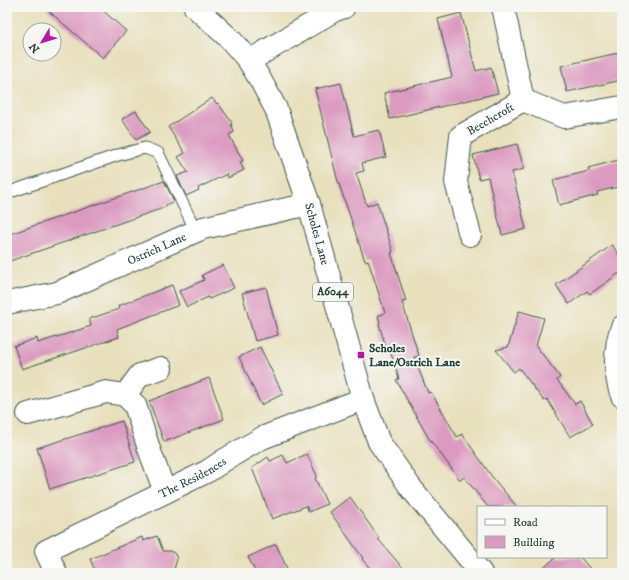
<svg xmlns="http://www.w3.org/2000/svg" width="629" height="580" font-family="'IM FELL DW Pica',serif">
  <style>
    .building { fill: #db9ac0 }
    .lines { fill: none; stroke-linecap: round; stroke-linejoin: round }
    .service-casing { stroke: #3d5549; stroke-width: 13 }
    .minor-casing { stroke: #3d5549; stroke-width: 24 }
    .primary-casing { stroke: #3d5549; stroke-width: 24 }
    .service { stroke: #fff; stroke-width: 11 }
    .minor { stroke: #fff; stroke-width: 22 }
    .primary { stroke: #fff; stroke-width: 22 }
    .poi-dot { fill: #b5179e; stroke: #f6f6f2; stroke-width: 1.5 }
    .labels { text-anchor: middle; dominant-baseline: central; stroke-width: 4; stroke-linejoin: round; paint-order: stroke }
    .shield { fill: #f6f6f2; stroke: #60746d; stroke-width: 1 }
    .shield-label { font-size: 11px; font-weight: bold; fill: #1f3d34 }
    .street-label { font-size: 12px; fill: #1f3d34; stroke: #f6f6f2 }
    .poi-label { font-size: 12px; font-weight: bold; fill: #1f3d34; stroke: #f6f6f2; text-anchor: start }
  </style>
  <rect width="100%" height="100%" fill="#f6f6f2"/>
  <filter id="ink" filterUnits="userSpaceOnUse"><feTurbulence type="fractalNoise" baseFrequency=".025" numOctaves="2"/><feDisplacementMap in="SourceGraphic" scale="8" xChannelSelector="R" yChannelSelector="G"/><feConvolveMatrix kernelMatrix="1 2 1 2 8 2 1 2 1" color-interpolation-filters="sRGB"/></filter>
  <filter id="wash" filterUnits="userSpaceOnUse"><feTurbulence type="fractalNoise" baseFrequency=".012" numOctaves="4" result="noise"/><feDisplacementMap in="SourceGraphic" scale="16" xChannelSelector="R" yChannelSelector="G"/><feGaussianBlur stdDeviation="0.9" result="paint"/><feColorMatrix in="noise" values="0 0 0 0 0 0 0 0 0 0 0 0 0 0 0 0 0 1.4 0 .05"/><feComposite in="paint" operator="in"/></filter>
  <g filter="url(#wash)">
    <rect width="100%" height="100%" fill="#e8e0bd"/>
    <g id="blocks">
      <g class="building">
        <polygon points="44,7 99,7 126,31 103,58"/>
        <polygon points="461,13 476,71 491,67 498,93 390,119 384,93 452,77 438,19"/>
        <polygon points="622,52 622,80 567,92 561,66"/>
        <polygon points="341,83 354,136 379,130 386,157 362,163 364,171 356,173 367,206 377,202 393,252 391,253 406,301 402,302 419,356 414,357 428,393 431,392 457,437 462,434 493,478 517,507 488,507 464,477 460,480 428,437 396,380 399,379 390,350 387,351 379,324 380,323 378,316 385,313 368,260 365,261 337,178 315,89"/>
        <polygon points="212,98 217,104 218,103 232,123 231,124 234,132 229,135 243,161 240,162 244,170 228,178 227,174 198,188 199,190 186,196 177,176 188,172 178,157 185,153 168,127"/>
        <polygon points="136,111 150,132 136,140 122,119"/>
        <polygon points="517,144 524,169 512,172 526,229 502,235 488,177 479,179 473,155"/>
        <polygon points="622,159 622,186 597,192 598,195 559,205 553,180 589,171 588,168"/>
        <polygon points="164,181 174,201 166,205 166,207 7,262 7,235"/>
        <polygon points="612,245 622,259 622,271 590,294 587,291 569,304 556,285"/>
        <polygon points="223,265 234,288 209,299 208,297 187,307 179,291 204,280 202,275"/>
        <polygon points="172,285 179,305 117,329 119,337 22,369 14,346 37,338 38,343 91,326 89,319 119,309 118,306"/>
        <polygon points="266,287 278,335 255,341 242,293"/>
        <polygon points="519,311 544,318 536,346 560,377 557,380 575,404 580,401 593,424 570,437 547,399 544,401 519,368 514,372 496,350 508,347"/>
        <polygon points="260,347 283,394 261,405 239,357"/>
        <polygon points="209,378 224,419 164,442 149,401"/>
        <polygon points="122,421 135,462 50,489 37,448"/>
        <polygon points="307,454 317,476 315,478 327,504 309,512 306,506 272,519 252,468 268,457 270,461 283,455 287,463"/>
        <polygon points="350,497 379,538 378,539 407,573 374,573 362,559 363,558 330,512"/>
        <polygon points="157,536 163,551 171,551 175,554 177,559 173,573 96,573 90,559 142,537 143,541"/>
        <polygon points="276,544 289,573 256,573 248,557"/>
        <polygon points="556,557 580,557 594,573 538,573"/>
      </g>
    </g>
  </g>
  <g filter="url(#ink)">
    <use href="#blocks" fill-opacity="0" stroke="#3d5549" stroke-width="1"/>
    <g class="lines">
      <g class="service-casing">
        <polyline id="service" points="7,193 118,155 145,148 158,153 196,231"/>
      </g>
      <g class="minor-casing">
        <g id="minor">
          <polyline points="503,7 523,100"/>
          <polyline points="249,61 335,10 344,7"/>
          <path id="s1" d="M 470,235 L 456,182 L 461,136 L 523,100 L 564,117 L 622,107"/>
          <path id="s2" d="M 7,303 L 57,293 L 203,228 L 309,204"/>
          <path d="M 622,327 C 614,348 614,374 622,396"/>
          <polyline points="125,395 140,375 161,368"/>
          <polyline points="28,414 106,392 125,395 135,405 149,449 165,492"/>
          <path id="s3" d="M 56,573 L 46,551 L 208,471 L 226,459 L 262,438 L 363,399"/>
        </g>
      </g>
      <g class="primary-casing">
        <g id="primary">
          <path id="s4" d="M 195,7 L 230,39 L 249,61 L 261,81 L 276,109 L 309,204 L 363,399 L 379,442 L 411,488 L 481,573"/>
        </g>
      </g>
      <use href="#service" class="service"/>
      <use href="#minor" class="minor"/>
      <use href="#primary" class="primary"/>
    </g>
  </g>
  <rect class="poi-dot" x="357" y="351" width="8" height="8" rx="2"/>
  <g class="labels">
    <rect class="shield" x="313" y="283" width="40" height="18" rx="3"/>
    <g class="shield-label">
      <text x="333" y="292">A6044</text>
    </g>
    <g class="street-label">
      <text stroke="none"><textPath href="#s1" startOffset="135">Beechcroft</textPath></text>
      <text stroke="none"><textPath href="#s4" startOffset="263">Scholes Lane</textPath></text>
      <text stroke="none"><textPath href="#s2" startOffset="160">Ostrich Lane</textPath></text>
      <text stroke="none"><textPath href="#s3" startOffset="188">The Residences</textPath></text>
    </g>
    <g class="poi-label">
      <text x="369" y="348">Scholes<tspan x="369" dy="14">Lane/Ostrich Lane</tspan></text>
    </g>
  </g>
  <rect width="629" height="580" fill="none" stroke="#f6f6f2" stroke-width="24"/>
  <rect x="477" y="506" width="130" height="52" fill="#f6f6f2" stroke="#a0aca6"/>
  <rect x="485" y="519" width="20" height="6" fill="#ffffff" stroke="#a0aca6"/>
  <text x="513" y="526" font-size="12" fill="#1f3d34">Road</text>
  <rect x="485" y="536" width="20" height="12" fill="#db9ac0" stroke="#a0aca6"/>
  <text x="513" y="546" font-size="12" fill="#1f3d34">Building</text>
  <g transform="translate(42 42) rotate(232)"><circle r="19" fill="#f6f6f2" stroke="#a0aca6"/>
  <path d="M0-3L7 15L0 10L-7 15Z" fill="#b5179e"/>
  <text y="-6" font-size="11" font-weight="bold" text-anchor="middle" fill="#1f3d34">N</text>
  </g>
</svg>
